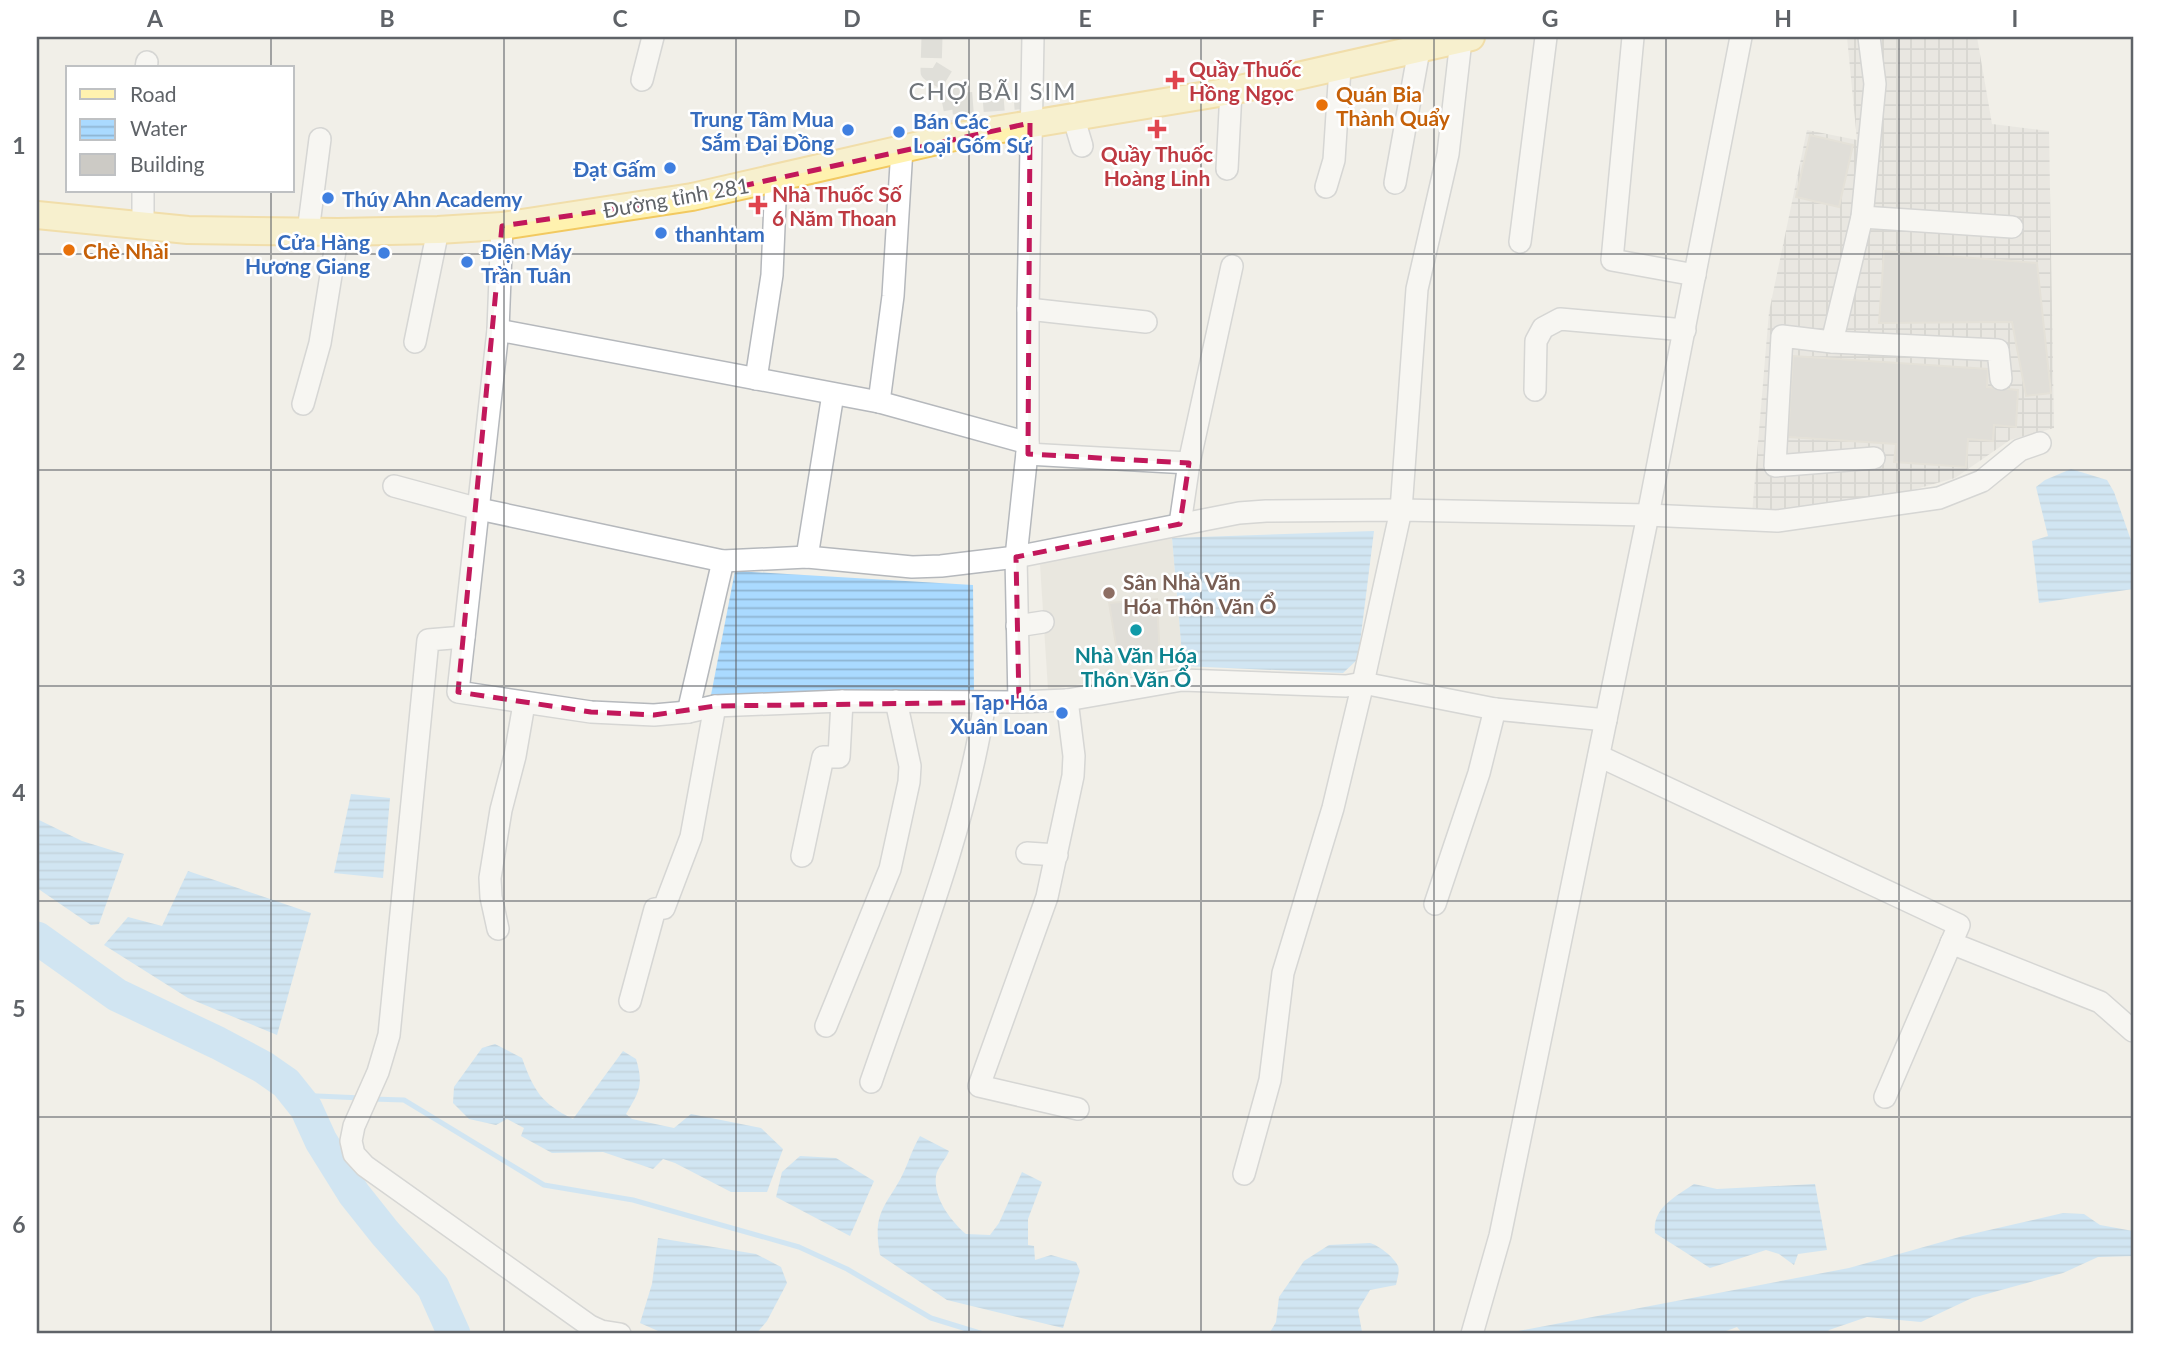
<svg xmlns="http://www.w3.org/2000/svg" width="2170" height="1371" font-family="Lato,sans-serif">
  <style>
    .industrial { fill: url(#industrial-grid) }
    .education { fill: #e1ded6 }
    .water { fill: url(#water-rules) }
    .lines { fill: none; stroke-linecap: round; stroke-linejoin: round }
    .stream { stroke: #aadaff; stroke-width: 5 }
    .river { stroke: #aadaff; stroke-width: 33 }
    .building { fill: #cccac5; stroke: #d6d1c6; stroke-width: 2 }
    .minor-tunnel { stroke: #ccccc8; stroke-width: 21; stroke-dasharray: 21 10; stroke-linecap: butt }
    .minor-casing { stroke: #b5b8bc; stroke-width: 24 }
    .major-casing { stroke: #f2c960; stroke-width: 30 }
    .minor { stroke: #fff; stroke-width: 21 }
    .major { stroke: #fff2af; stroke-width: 26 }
    .marked { fill: none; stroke: #c2185b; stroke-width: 5; stroke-dasharray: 14 9; stroke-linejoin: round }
    .grid { fill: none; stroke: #5f6368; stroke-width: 2; stroke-opacity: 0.55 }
    .health-dot { fill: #e0444e; stroke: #fff; stroke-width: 2.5 }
    .food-dot { fill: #e8710a; stroke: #fff; stroke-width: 2.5 }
    .shop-dot { fill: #3f7fe0; stroke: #fff; stroke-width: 2.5 }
    .education-dot { fill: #8d6e63; stroke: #fff; stroke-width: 2.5 }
    .culture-dot { fill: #0f9aa8; stroke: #fff; stroke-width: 2.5 }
    .labels { text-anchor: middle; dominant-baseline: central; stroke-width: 5; stroke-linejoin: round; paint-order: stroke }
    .health-label { font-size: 21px; font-weight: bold; fill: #be3a42; stroke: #fff; text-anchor: start }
    .food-label { font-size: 21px; font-weight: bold; fill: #c56008; stroke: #fff; text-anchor: start }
    .shop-label { font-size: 21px; font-weight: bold; fill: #366cbe; stroke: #fff; text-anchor: end }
    .street-label { font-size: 21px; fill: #5f6368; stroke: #fff }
    .education-label { font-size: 21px; font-weight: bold; fill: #785e54; stroke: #fff; text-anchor: start }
    .culture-label { font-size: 21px; font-weight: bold; fill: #0d838f; stroke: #fff }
    .quarter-label { font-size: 24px; letter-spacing: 2px; fill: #70757a; stroke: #fff }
    .neatline { fill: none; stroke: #5f6368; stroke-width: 2.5 }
    .grid-label { font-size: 23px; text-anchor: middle; font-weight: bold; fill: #5f6368 }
  </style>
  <defs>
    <pattern id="industrial-grid" width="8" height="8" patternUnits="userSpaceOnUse" patternTransform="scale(1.75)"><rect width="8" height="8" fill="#e0deda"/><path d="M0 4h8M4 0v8" fill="none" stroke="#b9b8b5"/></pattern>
    <pattern id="water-rules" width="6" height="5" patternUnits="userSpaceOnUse" patternTransform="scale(1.75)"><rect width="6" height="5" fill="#aadaff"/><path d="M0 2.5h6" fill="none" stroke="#8eb4d2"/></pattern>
  </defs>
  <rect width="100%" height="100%" fill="#f1efe8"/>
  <polygon class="industrial" points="1847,37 1977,37 1992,124 2049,131 2054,428 2010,440 1955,478 1898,494 1752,514 1769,312 1807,130 1857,140"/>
  <polygon class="education" points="1172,538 1183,666 1048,690 1040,564"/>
  <g class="water">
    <polygon points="2071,469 2107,480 2114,492 2133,546 2133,589 2039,603 2032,541 2048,536 2036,487 2045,480"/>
    <polygon points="1374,531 1358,659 1343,673 1183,666 1172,538"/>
    <polygon points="735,571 973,585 974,693 711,695"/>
    <polygon points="351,794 390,798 383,878 334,873"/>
    <polygon points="37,819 82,841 124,854 99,924 91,925 37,888"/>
    <polygon points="188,871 311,913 277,1035 188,998 104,945 128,917 162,926"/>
    <path d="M 495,1044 L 522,1058 C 534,1091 541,1103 573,1119 L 623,1051 L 636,1059 C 644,1085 639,1092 626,1114 L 632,1119 L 674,1128 L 691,1114 L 761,1128 L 783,1149 L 767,1192 L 731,1192 L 675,1163 L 663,1159 L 653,1169 L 603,1152 L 552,1153 L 521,1136 L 524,1128 L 507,1119 L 496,1125 L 469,1119 L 453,1103 L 454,1087 L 482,1048 Z"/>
    <path d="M 920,1136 L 949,1151 C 946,1159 937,1168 936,1176 C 933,1198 951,1221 966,1234 L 990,1235 L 999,1223 L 1022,1172 L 1042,1182 L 1028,1219 L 1028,1245 L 1034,1246 L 1035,1260 L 1051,1255 L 1076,1262 L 1080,1271 L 1063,1328 L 947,1300 L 880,1255 C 871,1207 890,1205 906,1167 C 911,1155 913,1148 920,1136 Z"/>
    <polygon points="800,1156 836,1158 874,1181 850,1236 776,1197 782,1172"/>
    <path d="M 1694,1184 L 1717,1189 L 1815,1184 L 1827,1250 L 1798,1254 L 1794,1265 L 1779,1254 L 1766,1250 L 1710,1268 L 1655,1233 C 1652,1208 1675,1197 1694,1184 Z"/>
    <polygon points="2063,1213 2084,1214 2100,1225 2133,1231 2133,1256 2098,1257 2063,1273 1972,1298 1921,1322 1867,1317 1829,1330 1826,1334 1743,1334 1737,1327 1718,1334 1503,1334 1849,1268 1963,1236"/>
    <polygon points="658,1238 756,1254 781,1267 787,1283 767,1321 756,1334 665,1334 640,1323 652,1284"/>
    <path d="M 1370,1243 C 1378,1245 1394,1257 1398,1266 C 1400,1272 1397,1279 1396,1285 L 1370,1290 L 1358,1310 L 1362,1332 L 1369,1334 L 1269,1334 L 1276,1322 L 1279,1297 L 1304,1261 L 1329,1245 Z"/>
  </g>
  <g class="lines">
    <g class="stream">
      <polyline points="295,1095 362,1098"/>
      <polyline points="372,1099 404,1100 544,1185 633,1200 799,1247 847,1269 931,1318 983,1334"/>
    </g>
    <polyline class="river" points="37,938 117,995 218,1043 263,1067 286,1083 306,1108 321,1141 354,1194 385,1233 433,1287 454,1334"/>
  </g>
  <g class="building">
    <polygon points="1810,135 1853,145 1839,207 1796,197"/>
    <polygon points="1884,251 2037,263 2051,393 2026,396 2012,322 1879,323"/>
    <polygon points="1793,356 1988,369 1987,387 2018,390 2016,427 1994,425 1993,441 1968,439 1966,467 1894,462 1896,444 1788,437"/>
    <polygon points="1157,599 1160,658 1118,657 1109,603"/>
  </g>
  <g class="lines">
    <g class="minor-tunnel">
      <polyline points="932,37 931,71 949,82 959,136"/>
      <polyline points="952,104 1030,98"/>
    </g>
    <g class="minor-casing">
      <g id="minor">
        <polyline points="1633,37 1612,260 1695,275"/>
        <polyline points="1869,37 1875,84 1862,217 1832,342 1782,336 1775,466 1874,458"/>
        <polyline points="146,68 147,62"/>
        <polyline points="642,80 653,37"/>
        <polyline points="1073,116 1082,146"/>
        <polyline points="1227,169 1231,91"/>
        <polyline points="1395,183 1419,50"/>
        <polyline points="1326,187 1334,160 1340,68"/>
        <polyline points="1862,217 2012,227"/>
        <polyline points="143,225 143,191"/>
        <polyline points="502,226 498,330 458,692 591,712 654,715 688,712 715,706 842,701 1019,702 1067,700 1182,680 1346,686 1363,683 1495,709 1606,720"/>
        <polyline points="308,232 320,139"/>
        <polyline points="1520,242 1546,37"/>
        <polyline points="1028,309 1146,322"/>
        <polyline points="498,330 879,402 1028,443"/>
        <polyline points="415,342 438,230"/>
        <polyline points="1832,342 1998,350 2001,379"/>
        <polyline points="756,379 772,275 776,178"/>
        <polyline points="1535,390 1536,341 1543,328 1560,319 1685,330"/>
        <polyline points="879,402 893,296 902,148"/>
        <polyline points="303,404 320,343 338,232"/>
        <polyline points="1027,454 1189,463"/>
        <polyline points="394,486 479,509 723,561 807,557 912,567 941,566 1016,557 1239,513 1266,511 1401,510 1648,515 1777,521 1939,498 1982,481 2020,450 2040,443"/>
        <polyline points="1180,524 1189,463 1232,266"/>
        <polyline points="807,557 833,394"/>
        <polyline points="1017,626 1043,622"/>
        <polyline points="464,637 428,640 389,1035 378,1072 354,1126 351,1141 354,1154 365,1166 590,1326 601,1331 620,1334"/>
        <polyline points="1067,700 1074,756 1073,776 1047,897 979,1086 1078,1109"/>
        <polyline points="1019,702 1016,557 1028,443 1028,309 1033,37"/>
        <polyline points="688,712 723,561"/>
        <polyline points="1599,756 1959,925 1885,1097"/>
        <polyline points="1027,853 1057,855"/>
        <polyline points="802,856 823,757 839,757 842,701"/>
        <polyline points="1435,904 1479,773 1495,709"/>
        <polyline points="498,929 491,897 490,878 501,810 515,756 524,704"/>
        <polyline points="1951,943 2100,1002 2133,1031"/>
        <polyline points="630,1001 655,909 664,908 691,837 715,706"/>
        <polyline points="826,1026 890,869 909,782 910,766 896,701"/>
        <path d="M 871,1082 C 914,957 965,832 985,702"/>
        <polyline points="1244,1174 1270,1080 1283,973 1333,808 1363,683 1401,510 1417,289 1448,154 1461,40"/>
        <polyline points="1472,1334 1500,1236 1648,515 1741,37"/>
      </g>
    </g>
    <g class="major-casing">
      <polyline id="major" points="37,215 188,230 338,232 438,230 502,226 692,197 959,136 1231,91 1471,37"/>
    </g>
    <use href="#minor" class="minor"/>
    <use href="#major" class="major"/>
  </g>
  <path d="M0 0H2170V1371H0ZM 1030,123 L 1028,454 L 1189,463 L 1180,524 L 1016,557 L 1019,702 L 715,706 L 654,715 L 591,712 L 458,692 L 502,226 L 692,197 Z" fill="#f1efe8" fill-opacity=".55" fill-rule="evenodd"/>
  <path class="marked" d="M 1030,123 L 1028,454 L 1189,463 L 1180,524 L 1016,557 L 1019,702 L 715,706 L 654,715 L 591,712 L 458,692 L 502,226 L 692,197 Z"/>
  <path class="grid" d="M 271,37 L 271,68M 504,37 L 504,1334M 736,37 L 736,1334M 969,37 L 969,1334M 1201,37 L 1201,1334M 1434,37 L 1434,1334M 1666,37 L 1666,1334M 1899,37 L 1899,1334M 271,191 L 271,1334M 37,254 L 2133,254M 37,470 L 2133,470M 37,686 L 2133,686M 37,901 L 2133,901M 37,1117 L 2133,1117"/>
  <g class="health-dot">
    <path d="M1171.5 69.5h7v7h7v7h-7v7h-7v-7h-7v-7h7z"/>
    <path d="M1153.5 118.5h7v7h7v7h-7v7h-7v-7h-7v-7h7z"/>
    <path d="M754.5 194.5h7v7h7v7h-7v7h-7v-7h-7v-7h7z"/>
  </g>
  <g class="food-dot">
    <circle cx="1322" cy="105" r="7"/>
    <circle cx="69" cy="250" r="7"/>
  </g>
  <g class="shop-dot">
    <circle cx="848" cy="130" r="7"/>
    <circle cx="899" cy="132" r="7"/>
    <circle cx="670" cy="168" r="7"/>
    <circle cx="328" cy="198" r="7"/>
    <circle cx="661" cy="233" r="7"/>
    <circle cx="384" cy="253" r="7"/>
    <circle cx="467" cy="262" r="7"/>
    <circle cx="1062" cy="713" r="7"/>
  </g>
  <circle class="education-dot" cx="1109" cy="593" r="7"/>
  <circle class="culture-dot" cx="1136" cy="630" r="7"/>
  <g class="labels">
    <g class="health-label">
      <text x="1189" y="68">Quầy Thuốc<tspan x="1189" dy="24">Hồng Ngọc</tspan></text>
      <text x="1157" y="153" text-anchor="middle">Quầy Thuốc<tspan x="1157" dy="24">Hoàng Linh</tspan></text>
      <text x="772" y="193">Nhà Thuốc Số<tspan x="772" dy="24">6 Năm Thoan</tspan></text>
    </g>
    <g class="food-label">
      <text x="1336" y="93">Quán Bia<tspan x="1336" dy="24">Thành Quẩy</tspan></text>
      <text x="83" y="250">Chè Nhài</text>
    </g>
    <g class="shop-label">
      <text x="834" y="118">Trung Tâm Mua<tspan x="834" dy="24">Sắm Đại Đồng</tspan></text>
      <text x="913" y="120" text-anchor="start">Bán Các<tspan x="913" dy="24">Loại Gốm Sứ</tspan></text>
      <text x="656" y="168">Đạt Gấm</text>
      <text x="342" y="198" text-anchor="start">Thúy Ahn Academy</text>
      <text x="675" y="233" text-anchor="start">thanhtam</text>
      <text x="370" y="241">Cửa Hàng<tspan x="370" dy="24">Hương Giang</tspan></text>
      <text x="481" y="250" text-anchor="start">Điện Máy<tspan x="481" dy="24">Trần Tuân</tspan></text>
      <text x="1048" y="701">Tạp Hóa<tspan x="1048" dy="24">Xuân Loan</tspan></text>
    </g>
    <g class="street-label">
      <text transform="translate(676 197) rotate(-10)">Đường tỉnh 281</text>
    </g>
    <g class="education-label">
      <text x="1123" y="581">Sân Nhà Văn<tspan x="1123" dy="24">Hóa Thôn Văn Ổ</tspan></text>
    </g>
    <g class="culture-label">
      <text x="1136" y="654">Nhà Văn Hóa<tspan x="1136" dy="24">Thôn Văn Ổ</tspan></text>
    </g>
    <g class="quarter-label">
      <text x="993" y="90">CHỢ BÃI SIM</text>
    </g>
  </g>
  <rect width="2170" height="1371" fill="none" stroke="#ffffff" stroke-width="77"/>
  <rect x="66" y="66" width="228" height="126" fill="#ffffff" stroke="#bfc1c3" stroke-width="2"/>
  <rect x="80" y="89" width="35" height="10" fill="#fff2af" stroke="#bfc1c3" stroke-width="2"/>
  <text x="130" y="102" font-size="21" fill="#5f6368">Road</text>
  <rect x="80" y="119" width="35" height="21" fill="url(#water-rules)" stroke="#bfc1c3" stroke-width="2"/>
  <text x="130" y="136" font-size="21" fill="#5f6368">Water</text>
  <rect x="80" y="154" width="35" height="21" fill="#cccac5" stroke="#bfc1c3" stroke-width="2"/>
  <text x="130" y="172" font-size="21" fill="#5f6368">Building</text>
  <rect x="38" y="38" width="2094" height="1294" class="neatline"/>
  <g class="grid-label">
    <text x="155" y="27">A</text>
    <text x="387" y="27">B</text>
    <text x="620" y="27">C</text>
    <text x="852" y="27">D</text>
    <text x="1085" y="27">E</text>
    <text x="1318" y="27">F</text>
    <text x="1550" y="27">G</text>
    <text x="1783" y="27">H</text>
    <text x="2015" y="27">I</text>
    <text x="19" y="154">1</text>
    <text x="19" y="370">2</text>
    <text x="19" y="586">3</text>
    <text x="19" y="801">4</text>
    <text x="19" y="1017">5</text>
    <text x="19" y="1233">6</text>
  </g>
</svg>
